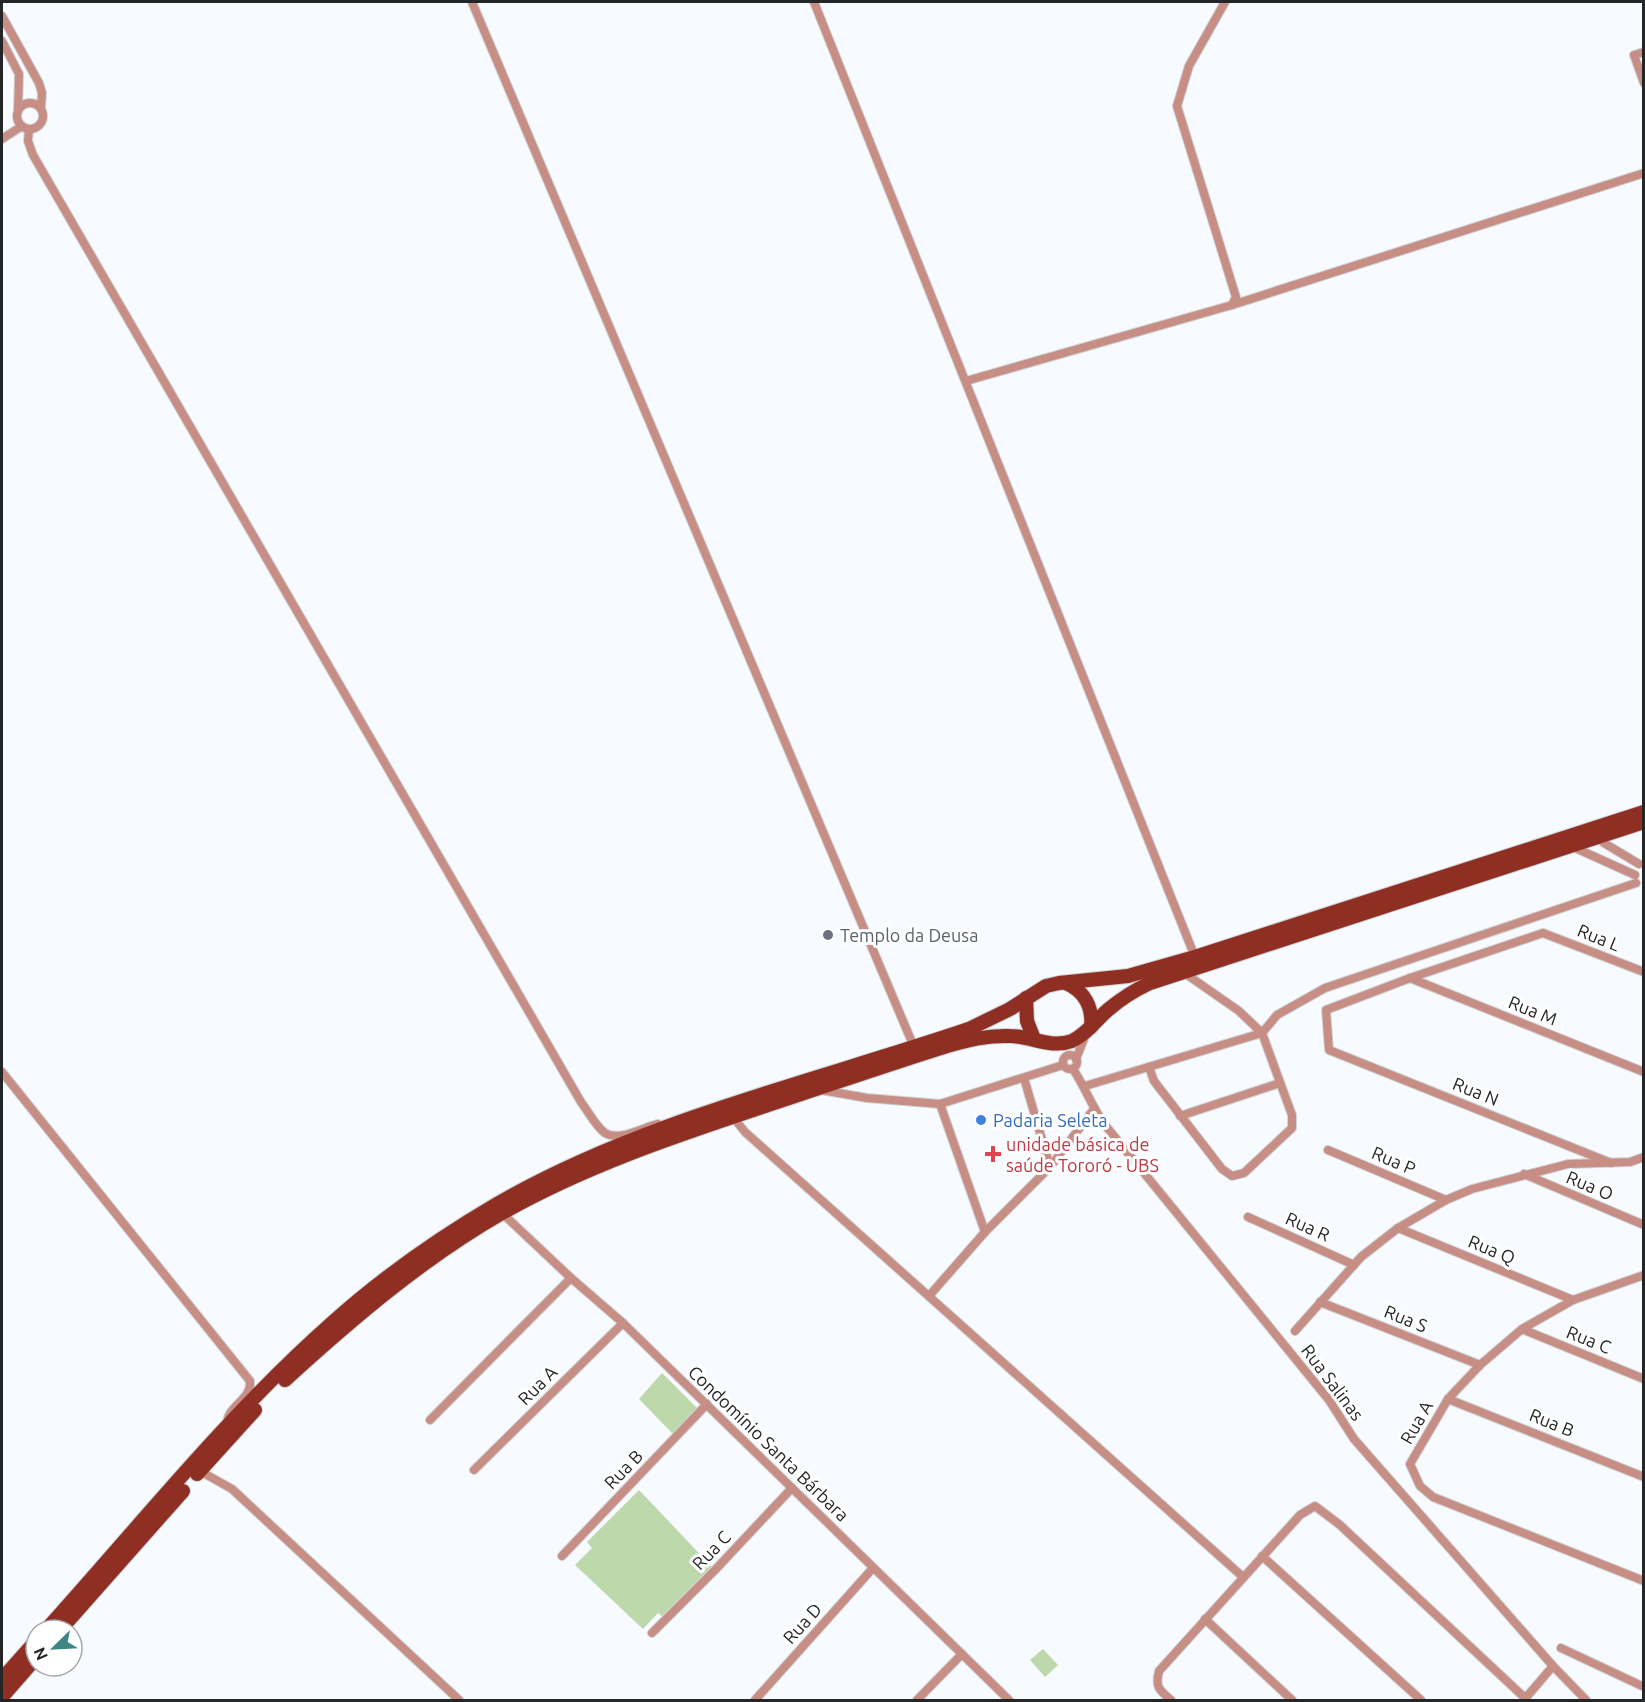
<svg xmlns="http://www.w3.org/2000/svg" width="1645" height="1702" font-family="Ubuntu,sans-serif">
  <style>
    .green { fill: #bdd9ac }
    .lines { fill: none; stroke-linecap: round; stroke-linejoin: round }
    .minor-casing { stroke: #d1d4d7; stroke-width: 10 }
    .primary-casing { stroke: #d1d4d7; stroke-width: 16 }
    .minor { stroke: #c68e84; stroke-width: 8 }
    .primary { stroke: #8f2e22; stroke-width: 14 }
    .worship-dot { fill: #6b7280; stroke: #fff; stroke-width: 2 }
    .shop-dot { fill: #3f7fe0; stroke: #fff; stroke-width: 2 }
    .health-dot { fill: #e0444e; stroke: #fff; stroke-width: 2 }
    .labels { text-anchor: middle; dominant-baseline: central; stroke-width: 6; stroke-linejoin: round; paint-order: stroke }
    .worship-label { font-size: 18px; fill: #5b616d; stroke: #fff; text-anchor: start }
    .street-label { font-size: 18px; fill: #242527; stroke: #fff }
    .shop-label { font-size: 18px; fill: #366cbe; stroke: #fff; text-anchor: start }
    .health-label { font-size: 18px; fill: #be3a42; stroke: #fff; text-anchor: start }
  </style>
  <rect width="100%" height="100%" fill="#f7fafe"/>
  <g class="green">
    <polygon points="662,1373 699,1410 675,1436 639,1399"/>
    <polygon points="639,1490 713,1568 664,1618 658,1613 643,1629 575,1565 592,1548 587,1542"/>
    <polygon points="1043,1649 1058,1665 1045,1677 1030,1660"/>
  </g>
  <g class="lines">
    <g class="minor-casing">
      <g id="minor">
        <polyline points="472,2 914,1047"/>
        <polyline points="814,2 1195,957"/>
        <polyline points="1225,2 1189,66 1177,106 1236,297 1232,305"/>
        <polyline points="2,16 39,83 42,93 41,108"/>
        <polyline points="2,41 19,74 18,111"/>
        <polyline points="1644,52 1634,55 1644,83"/>
        <circle cx="30" cy="116" r="13"/>
        <path d="M 29,129 L 28,141 L 33,155 L 581,1102 C 588,1111 596,1127 605,1133 C 619,1142 644,1127 658,1124 L 661,1126"/>
        <polyline points="2,139 22,126"/>
        <polyline points="966,381 1232,305 1644,173"/>
        <polyline points="1598,837 1604,843 1639,864"/>
        <polyline points="1571,846 1635,875"/>
        <polyline points="1410,978 1644,1072"/>
        <circle cx="1070" cy="1062" r="7"/>
        <polyline points="1076,1059 1086,1034"/>
        <polyline points="1149,1067 1154,1081 1222,1169 1232,1176 1244,1173 1292,1128 1292,1115 1262,1033 1239,1011 1183,972"/>
        <path d="M 1073,1069 C 1085,1087 1092,1107 1105,1125 L 1329,1400 L 1354,1439 L 1553,1666 L 1586,1700"/>
        <path d="M 2,1072 L 250,1381 C 252,1399 229,1405 227,1422"/>
        <polyline points="1024,1078 1050,1167"/>
        <polyline points="1085,1086 1262,1033 1277,1015 1325,988 1636,883"/>
        <polyline points="821,1090 867,1098 940,1104 1063,1065"/>
        <polyline points="940,1104 985,1232"/>
        <polyline points="1180,1116 1280,1083"/>
        <polyline points="733,1117 745,1132 1243,1577"/>
        <polyline points="1328,1150 1446,1200"/>
        <polyline points="1611,1163 1329,1050 1326,1010 1410,978 1543,933 1644,972"/>
        <polyline points="1524,1174 1644,1225"/>
        <polyline points="502,1213 571,1278 623,1323 1009,1700"/>
        <polyline points="1248,1217 1354,1265"/>
        <polyline points="1398,1228 1573,1300"/>
        <polyline points="1644,1275 1573,1300 1522,1329 1480,1365 1448,1399 1410,1464 1420,1486 1433,1497 1644,1581"/>
        <polyline points="929,1296 985,1232 1050,1167 1094,1109"/>
        <polyline points="1320,1302 1480,1365"/>
        <polyline points="1522,1329 1644,1379"/>
        <polyline points="1295,1331 1361,1257 1398,1228 1446,1200 1472,1189 1568,1164 1630,1162 1644,1157"/>
        <polyline points="1448,1399 1644,1477"/>
        <polyline points="430,1420 571,1278"/>
        <polyline points="474,1470 623,1323"/>
        <polyline points="200,1471 232,1489 459,1700"/>
        <polyline points="562,1556 707,1404"/>
        <polyline points="1262,1556 1421,1700"/>
        <polyline points="1205,1619 1292,1700"/>
        <polyline points="652,1633 715,1570 792,1488"/>
        <polyline points="1561,1648 1642,1686 1644,1685"/>
        <polyline points="755,1700 873,1568"/>
        <polyline points="917,1700 962,1654"/>
        <path d="M 1171,1700 C 1159,1690 1155,1687 1159,1671 L 1300,1515 L 1315,1506 L 1340,1525 L 1525,1698"/>
        <polyline points="1524,1700 1553,1666"/>
      </g>
    </g>
    <g class="primary-casing">
      <g id="primary">
        <path d="M 1066,983 C 1084,991 1093,1007 1091,1027"/>
        <polyline points="1026,998 1027,1021 1034,1039"/>
        <path d="M 285,1380 C 353,1318 422,1259 502,1213 C 585,1166 675,1136 765,1106 C 826,1086 886,1065 947,1046 C 968,1040 988,1035 1010,1036 C 1031,1036 1051,1049 1072,1041 C 1087,1034 1097,1019 1109,1009 C 1122,998 1135,990 1150,983 L 1644,822"/>
        <polyline points="197,1474 255,1410"/>
        <path d="M 46,1630 C 139,1527 227,1416 332,1323 C 382,1278 439,1238 497,1204 C 640,1121 813,1082 969,1029 L 1010,1009 L 1046,986 L 1059,983 L 1128,976 L 1195,957 L 1644,812"/>
        <polyline points="60,1630 183,1491"/>
        <polyline points="2,1679 36,1641"/>
        <polyline points="2,1697 36,1658"/>
      </g>
    </g>
    <use href="#minor" class="minor"/>
    <use href="#primary" class="primary"/>
  </g>
  <circle class="worship-dot" cx="828" cy="935" r="6"/>
  <circle class="shop-dot" cx="981" cy="1120" r="6"/>
  <path class="health-dot" d="M990 1145h6v6h6v6h-6v6h-6v-6h-6v-6h6z"/>
  <g class="labels">
    <g class="worship-label">
      <text x="840" y="935">Templo da Deusa</text>
    </g>
    <g class="street-label">
      <text transform="translate(1599 937) rotate(22)">Rua L</text>
      <text transform="translate(1533 1010) rotate(22)">Rua M</text>
      <text transform="translate(1476 1091) rotate(22)">Rua N</text>
      <text transform="translate(1394 1160) rotate(23)">Rua P</text>
      <text transform="translate(1590 1185) rotate(23)">Rua O</text>
      <text transform="translate(1308 1226) rotate(24)">Rua R</text>
      <text transform="translate(1492 1249) rotate(22)">Rua Q</text>
      <text transform="translate(1406 1318) rotate(22)">Rua S</text>
      <text transform="translate(1589 1339) rotate(22)">Rua C</text>
      <text transform="translate(1333 1382) rotate(53)">Rua Salinas</text>
      <text transform="translate(537 1385) rotate(-45)">Rua A</text>
      <text transform="translate(1416 1422) rotate(-60)">Rua A</text>
      <text transform="translate(1552 1422) rotate(22)">Rua B</text>
      <text transform="translate(769 1443) rotate(44)">Condomínio Santa Bárbara</text>
      <text transform="translate(623 1469) rotate(-46)">Rua B</text>
      <text transform="translate(711 1550) rotate(-46)">Rua C</text>
      <text transform="translate(802 1623) rotate(-48)">Rua D</text>
    </g>
    <g class="shop-label">
      <text x="993" y="1120">Padaria Seleta</text>
    </g>
    <g class="health-label">
      <text x="1006" y="1144">unidade básica de<tspan x="1006" dy="21">saúde Tororó - UBS</tspan></text>
    </g>
  </g>
  <rect width="1645" height="1702" fill="none" stroke="#242527" stroke-width="6"/>
  <g transform="translate(54 1648) rotate(246)"><circle r="28" fill="#ffffff" stroke="#a7a8a9" stroke-width="1.5"/>
  <path d="M0-4.5L10 22L0 15L-10 22Z" fill="#3e8683"/>
  <text y="-9" font-size="16" font-weight="bold" text-anchor="middle" fill="#242527">N</text>
  </g>
</svg>
